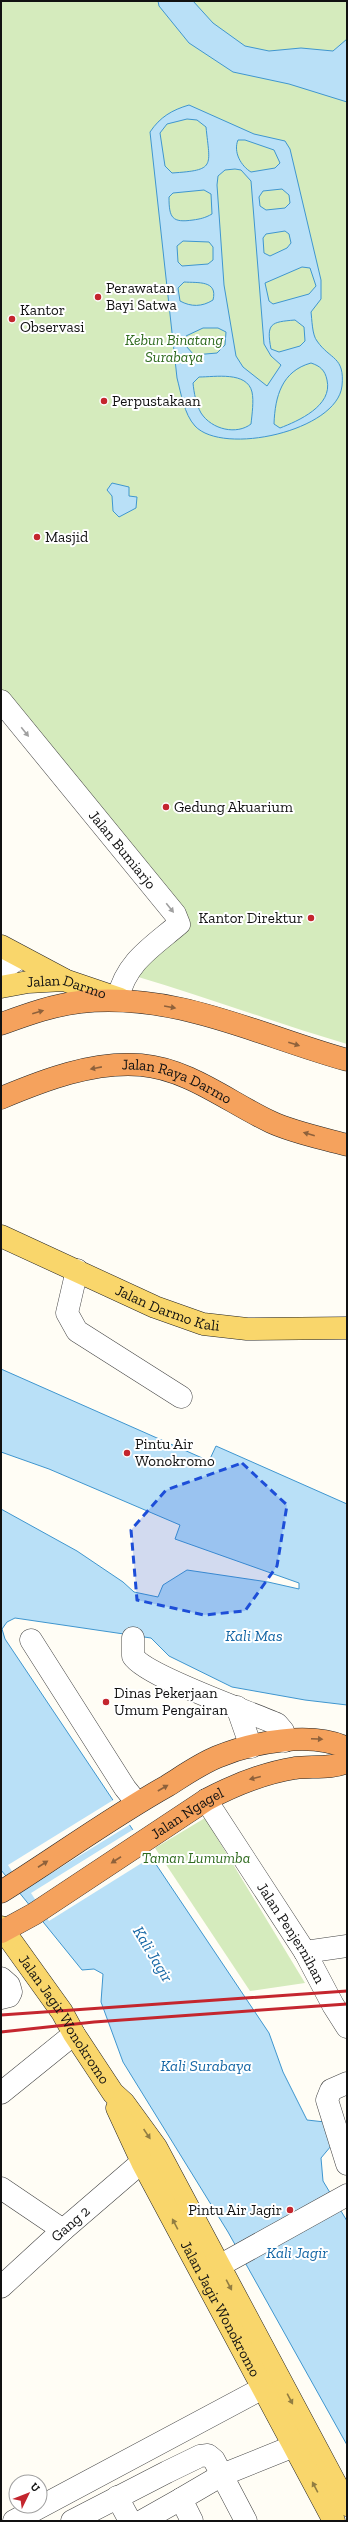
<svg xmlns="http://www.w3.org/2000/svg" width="348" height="2522" font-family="'Zilla Slab',serif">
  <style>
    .green { fill: #d5ebbd }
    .water { fill: #b9e0f7; stroke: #3f96cf; fill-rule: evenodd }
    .pier { fill: #fffdf5 }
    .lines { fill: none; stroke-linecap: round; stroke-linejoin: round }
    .minor-casing { stroke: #444; stroke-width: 23 }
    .major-casing { stroke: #222; stroke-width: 23 }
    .highway-casing { stroke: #222; stroke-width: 23 }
    .minor { stroke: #fff; stroke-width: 22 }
    .major { stroke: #f9d66b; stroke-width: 22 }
    .highway { stroke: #f5a25d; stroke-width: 22 }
    .rail { stroke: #c4262e; stroke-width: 3 }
    .oneway { fill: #a0a0a0 }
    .oneway2 { fill: #8e613b }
    .oneway3 { fill: #917d42 }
    .marked { fill: #1d4ed8; fill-opacity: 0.2; stroke: #1d4ed8; stroke-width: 3; stroke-dasharray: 8 5; stroke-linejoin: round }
    .poi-dot { fill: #c4262e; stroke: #fff; stroke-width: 1.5 }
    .labels { text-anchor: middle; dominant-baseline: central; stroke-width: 4; stroke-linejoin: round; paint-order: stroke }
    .poi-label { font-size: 15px; fill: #111; stroke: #fff; text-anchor: start }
    .park-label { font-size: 15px; font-style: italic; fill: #2f6b1f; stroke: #fff }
    .street-label { font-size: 15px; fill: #111; stroke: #fff }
    .water-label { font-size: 16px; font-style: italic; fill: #1768a6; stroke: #fff }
  </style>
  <rect width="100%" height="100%" fill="#fffdf5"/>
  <g class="green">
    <path d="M 1,1 L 347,1 L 347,1044 C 276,1023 206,997 135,976 L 185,922 L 1,696 Z"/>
    <polygon points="205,1818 305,1983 250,1991 155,1848"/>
  </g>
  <g class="water">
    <polygon points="158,1 193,1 213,23 245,46 269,51 301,48 333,51 347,39 347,102 289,84 233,72 189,43 159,6"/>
    <path d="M 189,105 L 254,134 L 285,141 L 290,149 L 321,280 L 321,299 L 311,312 C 312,319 312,335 317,341 C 330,360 345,356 342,386 C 337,431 223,456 195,426 C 184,414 181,393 177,378 L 150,132 C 160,117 172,110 189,105 ZM 187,119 L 197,120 L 206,127 C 210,167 216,170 172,173 L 165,166 L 160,133 L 167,124 ZM 238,140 L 245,140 L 274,150 L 280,163 L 275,168 L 251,172 C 241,166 233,152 238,140 ZM 235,169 L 241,170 L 251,181 L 264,344 L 271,356 L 281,365 L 267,386 L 243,367 L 236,356 L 224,285 L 217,185 L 218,176 L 225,170 ZM 282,189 L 289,195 L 290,203 L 285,208 L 266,210 L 260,206 L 259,197 L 263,191 ZM 204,190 L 211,194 L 212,214 C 205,218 200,219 193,220 C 172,223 169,218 169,197 L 173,193 ZM 285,231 L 289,234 L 291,243 L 287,248 L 270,256 L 264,253 L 263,238 L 266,234 ZM 183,241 L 209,242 L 213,247 L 213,260 L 208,264 L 182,266 L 178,262 L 177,246 ZM 302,267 L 310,268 L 316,286 L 309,294 L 273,304 L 269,301 L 265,283 ZM 184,282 C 198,283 218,280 213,300 C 202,307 191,307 180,301 L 178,288 ZM 295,320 L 304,327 L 305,341 L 300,346 L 279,352 L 271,349 C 266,323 271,322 295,320 ZM 203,328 L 218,328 L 226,332 L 225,345 L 217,353 L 194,355 L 186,346 L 186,336 ZM 311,363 C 320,366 325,370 327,380 C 333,406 298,421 280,428 L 274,424 C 275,396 282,371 311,363 ZM 199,377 C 215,377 247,371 252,392 C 254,401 252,414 251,424 C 237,435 212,430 201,413 C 196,404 194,393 193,383 Z"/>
    <polygon points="112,483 129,487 129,496 137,497 136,508 119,517 113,511 112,496 107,490"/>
    <polygon points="1,1369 209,1461 216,1446 347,1504 347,1705 305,1700 232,1687 169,1656 151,1638 15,1618 7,1622 2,1629 5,1639 269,2033 283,2072 307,2120 325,2122 336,2140 321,2158 323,2181 347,2221 347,2445 228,2232 123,2062 101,2002 103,1974 94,1969 82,1970 1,1870 1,1509 77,1551 123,1582 134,1592 158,1597 163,1585 187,1570 268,1582 299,1589 299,1583 175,1539 180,1525 49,1469 1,1452"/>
  </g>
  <g class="pier">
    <polygon points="115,1799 131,1824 24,1890 8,1865"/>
    <polygon points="134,1829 153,1856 49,1921 31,1893"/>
  </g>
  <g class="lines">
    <g class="minor-casing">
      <g id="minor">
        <path id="s1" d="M 1,701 L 175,914 L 179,924 C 152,947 126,962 118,998"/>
        <polyline points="1,970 19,958"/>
        <polyline points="77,1270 67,1313 77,1331 181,1397"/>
        <path d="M 133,1638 L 133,1656 C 145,1676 250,1712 277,1724 L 283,1731 L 285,1741"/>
        <polyline points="31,1640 125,1788 137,1803"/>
        <polyline points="237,1707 251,1747"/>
        <path id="s2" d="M 206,1800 L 305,1952 L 333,2005 L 347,2027"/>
        <polyline points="305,1952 347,1946"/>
        <polyline points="1,1978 9,1985 11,1992 9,1996 1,1998"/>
        <polyline points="347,2083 331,2090 327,2100 347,2164"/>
        <polyline points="1,2093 74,2034"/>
        <polyline points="1,2188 63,2230"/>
        <polyline points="219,2266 347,2195"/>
        <path id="s3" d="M 1,2287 L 63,2230 L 142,2162"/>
        <polyline points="117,2497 130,2521"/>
        <polyline points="14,2521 263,2388"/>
        <polyline points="72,2521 167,2472 200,2456 208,2455 214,2460 246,2521"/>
        <polyline points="142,2521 181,2499"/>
        <polyline points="192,2521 181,2499 222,2475 294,2446"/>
      </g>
    </g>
    <g class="major-casing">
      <g id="major">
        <polyline points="1,946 63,979"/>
        <path id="s4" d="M 1,987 L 28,982 L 64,980 L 120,999"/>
        <path id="s5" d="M 1,1236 L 155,1307 L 203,1324 L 247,1329 L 347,1328"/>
        <path id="s6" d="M 1,1927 L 62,2012 L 74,2034 L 113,2093 L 124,2103 L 156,2147 L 347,2505"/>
        <path id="s7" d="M 117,2108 L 142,2162 L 334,2521"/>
      </g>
    </g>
    <g class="highway-casing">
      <g id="highway">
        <path d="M 1,1024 C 26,1015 53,1005 80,1002 C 177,992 257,1035 347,1060"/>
        <path id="s8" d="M 1,1098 C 44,1080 93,1061 141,1065 C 189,1069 230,1103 271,1122 C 295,1133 322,1138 347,1145"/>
        <path d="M 1,1892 C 57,1857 110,1818 167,1786 C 183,1776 200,1764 217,1757 C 254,1742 311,1731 347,1748"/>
        <path id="s9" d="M 1,1932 L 34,1914 L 206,1800 C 234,1785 264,1773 295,1768 C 312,1766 331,1769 347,1762"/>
      </g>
    </g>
    <use href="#minor" class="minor"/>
    <use href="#major" class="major"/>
    <use href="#highway" class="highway"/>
    <g class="rail">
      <polyline points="1,2015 347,1991"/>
      <polyline points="1,2032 94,2022 347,2004"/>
    </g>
  </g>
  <defs><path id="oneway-solid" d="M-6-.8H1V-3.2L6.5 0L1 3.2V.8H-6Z"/></defs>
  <g class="oneway">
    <use href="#oneway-solid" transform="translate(25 732) rotate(51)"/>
    <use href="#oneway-solid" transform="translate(170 908) rotate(51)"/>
  </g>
  <g class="oneway2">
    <use href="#oneway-solid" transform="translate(170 1007) rotate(10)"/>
    <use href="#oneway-solid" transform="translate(38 1012) rotate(-16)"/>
    <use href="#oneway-solid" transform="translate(294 1044) rotate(17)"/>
    <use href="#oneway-solid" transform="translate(96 1068) rotate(169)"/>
    <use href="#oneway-solid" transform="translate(309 1134) rotate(-164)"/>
    <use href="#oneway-solid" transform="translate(317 1739) rotate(3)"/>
    <use href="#oneway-solid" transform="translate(255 1778) rotate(166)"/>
    <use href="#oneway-solid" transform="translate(163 1788) rotate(-30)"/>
    <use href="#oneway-solid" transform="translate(116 1860) rotate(147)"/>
    <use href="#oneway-solid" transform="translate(43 1864) rotate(-33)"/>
  </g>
  <g class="oneway3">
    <use href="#oneway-solid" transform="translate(147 2134) rotate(56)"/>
    <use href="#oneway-solid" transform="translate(175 2224) rotate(-118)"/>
    <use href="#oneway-solid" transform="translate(229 2285) rotate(62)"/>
    <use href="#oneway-solid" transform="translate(290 2399) rotate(62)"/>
    <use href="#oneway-solid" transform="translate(315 2487) rotate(-118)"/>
  </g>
  <path class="marked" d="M 242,1463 L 287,1505 L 277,1566 L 245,1611 L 204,1615 L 137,1600 L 131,1530 L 166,1490 Z"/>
  <g class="poi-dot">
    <circle cx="98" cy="297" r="4"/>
    <circle cx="12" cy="319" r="4"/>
    <circle cx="104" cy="401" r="4"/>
    <circle cx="37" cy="537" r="4"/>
    <circle cx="166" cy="807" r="4"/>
    <circle cx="311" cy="918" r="4"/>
    <circle cx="127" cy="1453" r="4"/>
    <circle cx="106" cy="1702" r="4"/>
    <circle cx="290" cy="2210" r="4"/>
  </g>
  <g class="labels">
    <g class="poi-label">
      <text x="106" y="288">Perawatan<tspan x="106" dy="17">Bayi Satwa</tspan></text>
      <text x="20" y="310">Kantor<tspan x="20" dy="17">Observasi</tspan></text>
      <text x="112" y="401">Perpustakaan</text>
      <text x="45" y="537">Masjid</text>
      <text x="174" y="807">Gedung Akuarium</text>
      <text x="303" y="918" text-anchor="end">Kantor Direktur</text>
      <text x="135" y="1444">Pintu Air<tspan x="135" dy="17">Wonokromo</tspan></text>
      <text x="114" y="1693">Dinas Pekerjaan<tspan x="114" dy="17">Umum Pengairan</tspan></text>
      <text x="282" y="2210" text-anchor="end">Pintu Air Jagir</text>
    </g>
    <g class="park-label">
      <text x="174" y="340">Kebun Binatang<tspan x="174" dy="17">Surabaya</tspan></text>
      <text x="196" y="1858">Taman Lumumba</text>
    </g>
    <g class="street-label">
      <text stroke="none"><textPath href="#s1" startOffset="192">Jalan Bumiarjo</textPath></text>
      <text stroke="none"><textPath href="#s4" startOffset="67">Jalan Darmo</textPath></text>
      <text stroke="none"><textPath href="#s8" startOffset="184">Jalan Raya Darmo</textPath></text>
      <text stroke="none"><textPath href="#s5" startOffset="182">Jalan Darmo Kali</textPath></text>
      <text stroke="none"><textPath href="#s9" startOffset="221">Jalan Ngagel</textPath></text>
      <text stroke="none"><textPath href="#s2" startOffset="158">Jalan Penjernihan</textPath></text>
      <text stroke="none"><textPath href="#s6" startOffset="112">Jalan Jagir Wonokromo</textPath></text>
      <text stroke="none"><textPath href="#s3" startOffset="94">Gang 2</textPath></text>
      <text stroke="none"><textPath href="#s7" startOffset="226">Jalan Jagir Wonokromo</textPath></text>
    </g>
    <g class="water-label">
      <text x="254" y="1635">Kali Mas</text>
      <text transform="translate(153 1954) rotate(59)">Kali Jagir</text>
      <text x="206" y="2065">Kali Surabaya</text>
      <text x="297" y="2252">Kali Jagir</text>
    </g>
  </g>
  <rect width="348" height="2522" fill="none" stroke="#111111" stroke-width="4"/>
  <g transform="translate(28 2494) rotate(47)"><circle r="19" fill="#ffffff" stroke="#a0a0a0"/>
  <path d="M0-3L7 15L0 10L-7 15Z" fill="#c4262e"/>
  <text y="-6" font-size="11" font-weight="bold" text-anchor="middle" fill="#111111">U</text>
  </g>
</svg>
